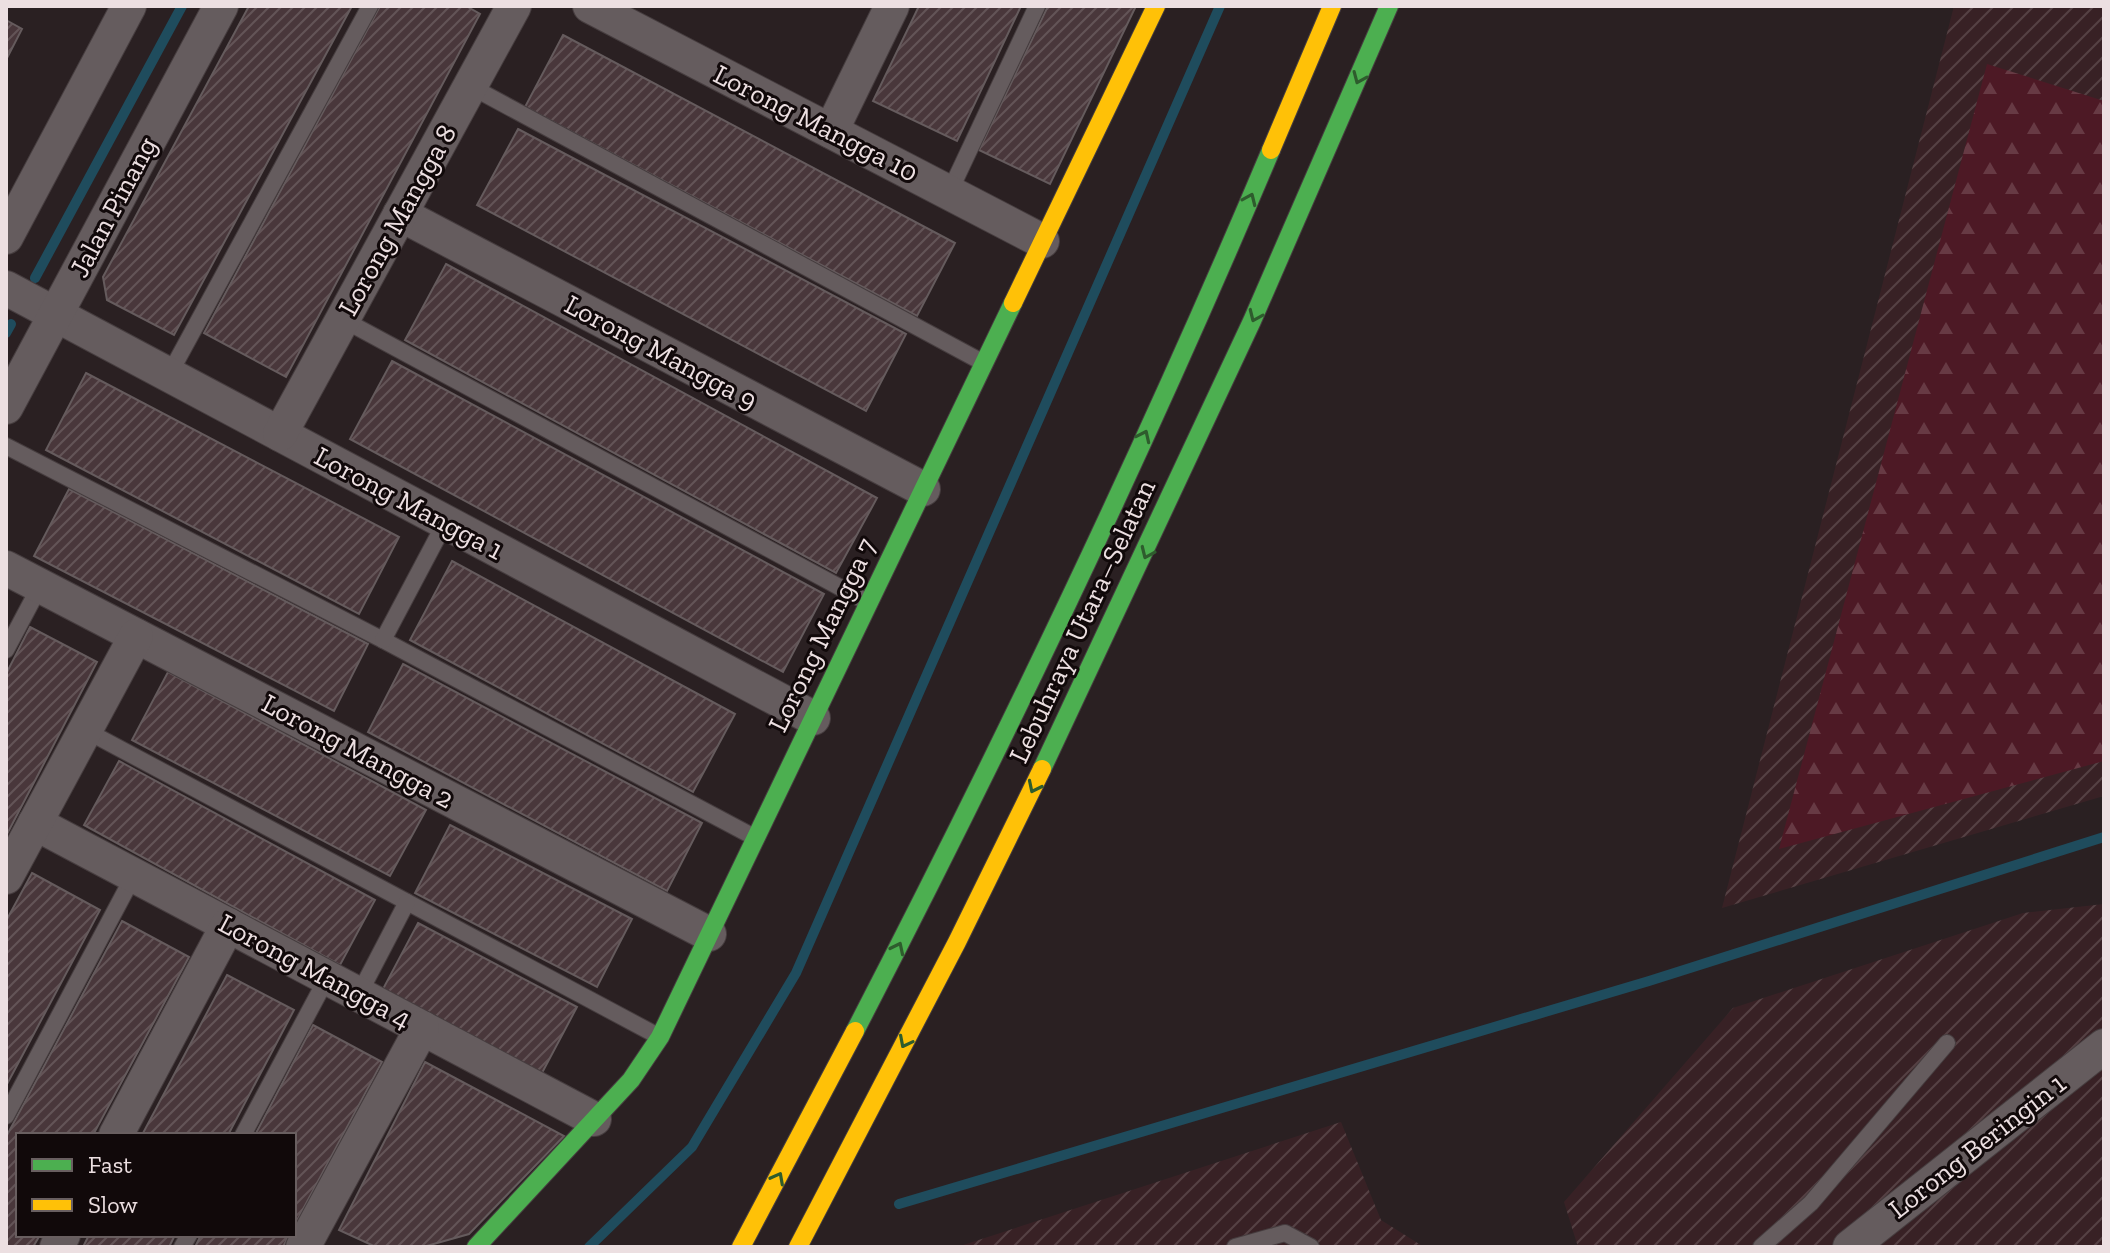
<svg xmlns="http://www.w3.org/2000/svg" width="2110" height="1253" font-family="'Zilla Slab',serif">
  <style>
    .industrial { fill: url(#industrial-furrows) }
    .forest { fill: url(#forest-firs) }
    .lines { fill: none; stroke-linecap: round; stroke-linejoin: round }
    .stream { stroke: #1f4c5d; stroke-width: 10 }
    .building { fill: url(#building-hatch); stroke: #655b5d; stroke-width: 2 }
    .lane-casing { stroke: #463d3f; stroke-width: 18 }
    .street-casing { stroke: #463d3f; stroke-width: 36 }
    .fast-casing { stroke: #463d3f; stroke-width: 20 }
    .slow-casing { stroke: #463d3f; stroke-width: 20 }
    .lane { stroke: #655c5e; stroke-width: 16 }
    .street { stroke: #655c5e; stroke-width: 34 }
    .fast { stroke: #4caf50; stroke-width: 18 }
    .slow { stroke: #ffc107; stroke-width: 18 }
    .oneway { stroke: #2e5c2d }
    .labels { text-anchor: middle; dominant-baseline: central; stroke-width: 6; stroke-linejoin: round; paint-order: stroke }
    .street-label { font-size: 28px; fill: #ecdfe1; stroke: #11090a }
  </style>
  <defs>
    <pattern id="industrial-furrows" width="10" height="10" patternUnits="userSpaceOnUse" patternTransform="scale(2)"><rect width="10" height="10" fill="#382125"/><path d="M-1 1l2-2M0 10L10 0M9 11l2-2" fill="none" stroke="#554144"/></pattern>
    <pattern id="forest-firs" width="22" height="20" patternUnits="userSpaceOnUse" patternTransform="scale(2)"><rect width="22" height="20" fill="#4d1925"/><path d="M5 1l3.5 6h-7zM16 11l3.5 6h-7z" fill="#673a44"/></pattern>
    <pattern id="building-hatch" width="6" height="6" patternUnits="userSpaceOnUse" patternTransform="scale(2)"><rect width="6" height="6" fill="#49373b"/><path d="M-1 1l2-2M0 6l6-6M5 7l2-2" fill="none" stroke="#635457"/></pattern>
  </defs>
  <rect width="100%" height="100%" fill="#2a2022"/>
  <g class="industrial">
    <polygon points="1954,6 2104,6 2104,796 1722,908"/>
    <polygon points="2104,904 2104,1247 1578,1247 1564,1202 1733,1008 2023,913"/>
    <polygon points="1341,1122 1381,1220 1424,1247 957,1247"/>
  </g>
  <polygon class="forest" points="1987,64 2104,101 2104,761 1779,849"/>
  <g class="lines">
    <g class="stream">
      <polyline points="35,278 182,6"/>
      <polyline points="6,333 11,324"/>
      <polyline points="899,1204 1649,981 2104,837"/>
      <polyline points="589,1247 692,1147 796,973 1220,6"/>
    </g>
  </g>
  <g class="building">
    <polygon points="249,6 352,6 174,335 107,300 103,277"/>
    <polygon points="380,6 466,6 480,14 286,377 204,333"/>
    <polygon points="919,6 1021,6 957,141 873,101"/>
    <polygon points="1048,6 1136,6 1050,184 979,150"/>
    <polygon points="6,20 22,29 6,60"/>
    <polygon points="563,35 955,243 917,316 525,107"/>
    <polygon points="518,129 906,334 866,411 477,205"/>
    <polygon points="446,264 877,498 836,573 405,340"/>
    <polygon points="392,361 824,594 783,672 350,439"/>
    <polygon points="86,373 399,537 359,614 46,450"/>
    <polygon points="69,489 368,644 334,711 34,556"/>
    <polygon points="452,561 735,714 693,792 410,640"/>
    <polygon points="30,627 97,662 6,836 6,674"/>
    <polygon points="403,664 702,823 667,891 368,732"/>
    <polygon points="168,672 426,810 390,876 132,740"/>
    <polygon points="119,761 375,900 340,965 84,825"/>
    <polygon points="450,825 632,919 597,987 415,893"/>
    <polygon points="32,873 100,910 6,1086 6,921"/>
    <polygon points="122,921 189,957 93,1135 18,1135 18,1235 40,1235 33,1247 6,1247 6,1137"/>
    <polygon points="418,923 577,1007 542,1073 383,989"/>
    <polygon points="227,975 294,1010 228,1135 142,1135"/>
    <polygon points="313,1025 382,1062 294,1226 294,1135 255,1135"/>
    <polygon points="425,1062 564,1136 469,1234 423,1247 376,1247 339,1230"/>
    <polygon points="89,1235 175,1235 169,1247 83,1247"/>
    <polygon points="201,1235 289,1235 283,1247 195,1247"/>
  </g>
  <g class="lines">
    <g class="lane-casing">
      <g id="lane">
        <polyline points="470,86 982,362"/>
        <polyline points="949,193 1037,6"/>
        <polyline points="342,319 867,602"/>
        <polyline points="170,373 370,6"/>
        <polyline points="6,446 383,640 754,837"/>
        <polyline points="383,640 445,523"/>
        <polyline points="6,650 40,586"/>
        <polyline points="85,730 658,1036"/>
        <polyline points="359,994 407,902"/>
        <polyline points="6,1116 134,875"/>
        <polyline points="243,1135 327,978"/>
        <polyline points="182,1247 189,1235"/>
        <polyline points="1235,1247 1285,1233 1311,1247"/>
        <polyline points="1761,1247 1811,1203 1947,1043"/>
      </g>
    </g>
    <g class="street-casing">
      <g id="street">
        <polyline points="590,6 1042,241"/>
        <polyline points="831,131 892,6"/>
        <polyline points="400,214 923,489"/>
        <polyline points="6,237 129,6"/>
        <polyline points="6,288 813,718"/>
        <polyline points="6,407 221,6"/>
        <polyline points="280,434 514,6"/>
        <polyline points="6,568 709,934"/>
        <polyline points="35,823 594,1119"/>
        <polyline points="6,877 136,636"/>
        <polyline points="116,1135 228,925"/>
        <polyline points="57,1247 63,1235"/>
        <polyline points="303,1247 422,1028"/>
        <polyline points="1850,1247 2104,1046"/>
      </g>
    </g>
    <g class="fast-casing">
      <g id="fast">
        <polyline points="1042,769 1252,321 1389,6"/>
        <path d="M 855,1031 C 1004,743 1145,449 1271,150"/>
        <polyline points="476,1247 631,1080 660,1037 1013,303"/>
      </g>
    </g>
    <g class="slow-casing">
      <g id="slow">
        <polyline points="1271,150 1332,6"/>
        <polyline points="1013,303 1156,6"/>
        <polyline points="741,1247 855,1031"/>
        <polyline points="798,1247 957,942 1042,769"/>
      </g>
    </g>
    <use href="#lane" class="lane"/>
    <use href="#street" class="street"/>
    <use href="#fast" class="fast"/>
    <use href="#slow" class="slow"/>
  </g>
  <defs><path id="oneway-chevron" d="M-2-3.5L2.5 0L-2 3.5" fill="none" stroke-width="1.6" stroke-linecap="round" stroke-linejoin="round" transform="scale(2)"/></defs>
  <g class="oneway">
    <use href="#oneway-chevron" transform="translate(1359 78) rotate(113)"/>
    <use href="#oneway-chevron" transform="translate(1250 199) rotate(-66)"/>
    <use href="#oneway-chevron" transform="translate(1255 316) rotate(114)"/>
    <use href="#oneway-chevron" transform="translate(1144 436) rotate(-65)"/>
    <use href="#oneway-chevron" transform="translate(1147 553) rotate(114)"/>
    <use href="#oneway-chevron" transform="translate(1034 787) rotate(116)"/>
    <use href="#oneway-chevron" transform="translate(898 948) rotate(-64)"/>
    <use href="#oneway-chevron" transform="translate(905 1042) rotate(117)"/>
    <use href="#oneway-chevron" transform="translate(778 1178) rotate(-62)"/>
  </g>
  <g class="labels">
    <g class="street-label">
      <text transform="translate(816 123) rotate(27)">Lorong Mangga 10</text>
      <text transform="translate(113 207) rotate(-62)">Jalan Pinang</text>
      <text transform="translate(397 220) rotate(-61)">Lorong Mangga 8</text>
      <text transform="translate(661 352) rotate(28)">Lorong Mangga 9</text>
      <text transform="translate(409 503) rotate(28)">Lorong Mangga 1</text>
      <text transform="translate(1082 621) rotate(-65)">Lebuhraya Utara–Selatan</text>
      <text transform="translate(822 635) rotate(-64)">Lorong Mangga 7</text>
      <text transform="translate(358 751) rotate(28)">Lorong Mangga 2</text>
      <text transform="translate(315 971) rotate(28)">Lorong Mangga 4</text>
      <text transform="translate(1977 1146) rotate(-38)">Lorong Beringin 1</text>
    </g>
  </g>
  <rect width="2110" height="1253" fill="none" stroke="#ecdfe1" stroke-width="16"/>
  <rect x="16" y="1133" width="280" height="104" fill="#11090a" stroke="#695f60" stroke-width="2"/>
  <rect x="32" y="1159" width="40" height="12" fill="#4caf50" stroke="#695f60" stroke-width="2"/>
  <text x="88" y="1173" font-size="24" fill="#ecdfe1">Fast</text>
  <rect x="32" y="1199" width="40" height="12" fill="#ffc107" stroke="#695f60" stroke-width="2"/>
  <text x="88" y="1213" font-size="24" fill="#ecdfe1">Slow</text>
</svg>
